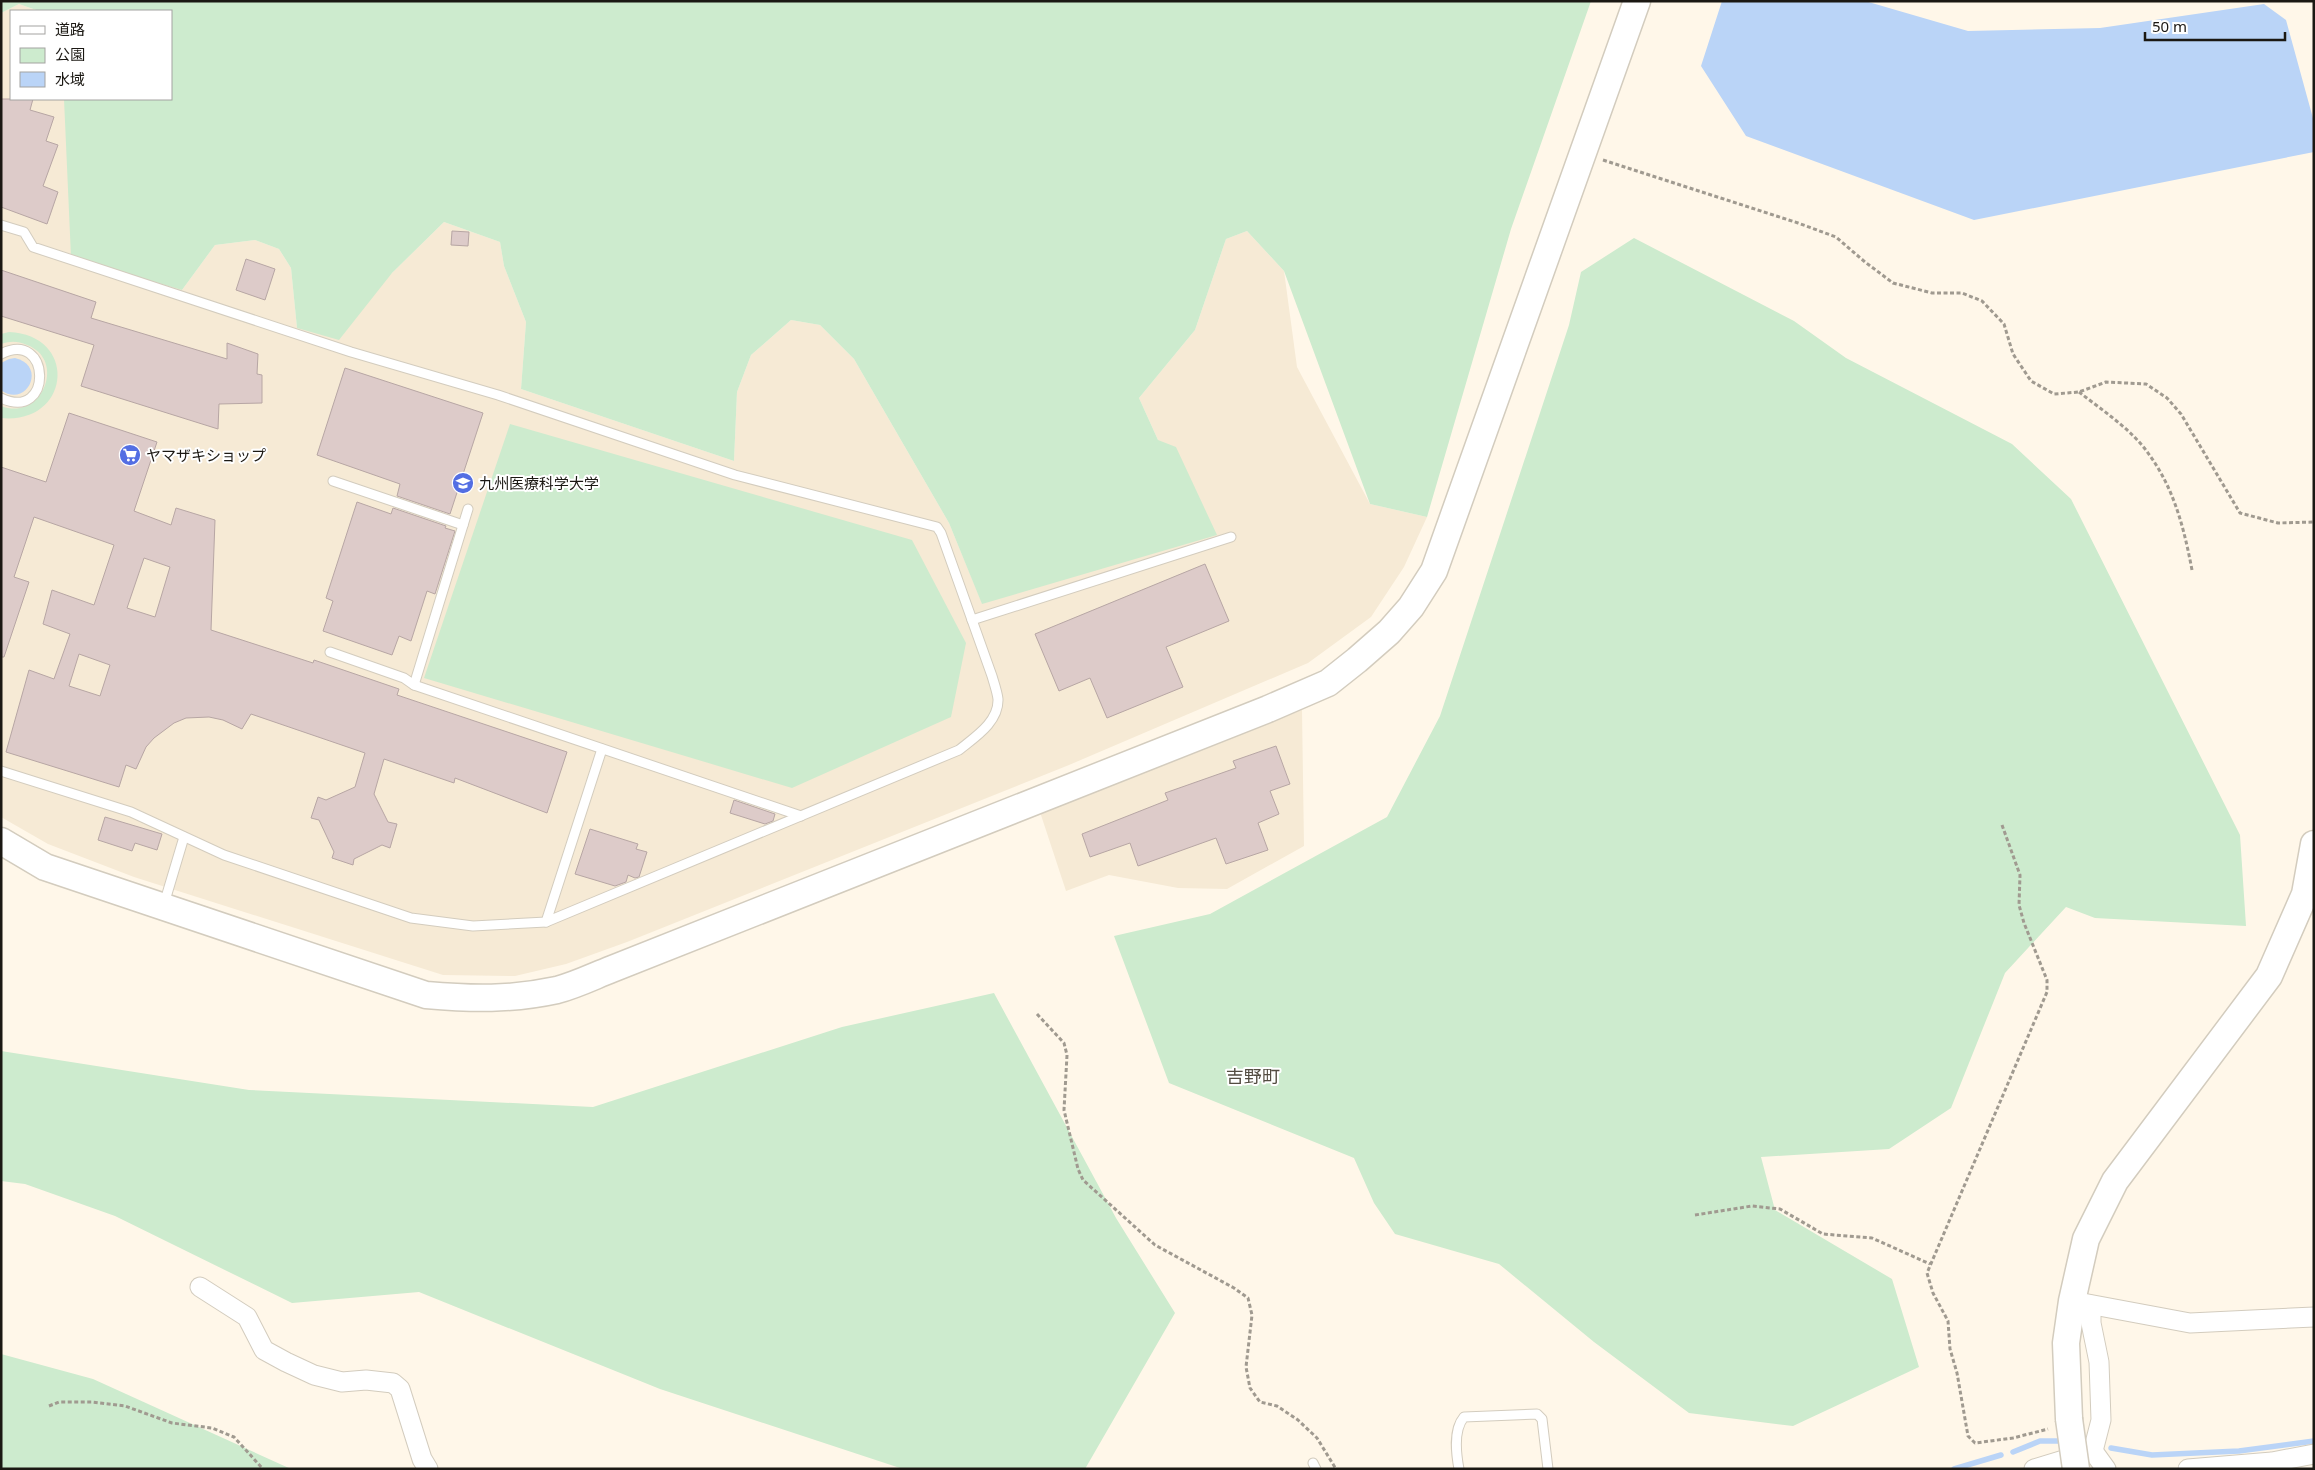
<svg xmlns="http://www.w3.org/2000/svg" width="2315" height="1470" font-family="'Noto Sans','Noto Sans JP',sans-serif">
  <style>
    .built { fill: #f6ead5 }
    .green { fill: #cdebce }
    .water { fill: #bad4f7 }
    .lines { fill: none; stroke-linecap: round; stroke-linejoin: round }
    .stream { stroke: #bad4f7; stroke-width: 5.5 }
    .building { fill: #ddcbc9; stroke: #b7a6a4; fill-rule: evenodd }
    .lane-casing { stroke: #d3ccbe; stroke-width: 11 }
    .street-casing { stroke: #d3ccbe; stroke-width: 21 }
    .secondary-casing { stroke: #d3ccbe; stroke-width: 29 }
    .path { stroke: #a09a90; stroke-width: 3; stroke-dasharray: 4 2.5; stroke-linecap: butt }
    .lane { stroke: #fff; stroke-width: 9 }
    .street { stroke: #fff; stroke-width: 19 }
    .secondary { stroke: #fff; stroke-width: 26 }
    .secondary-bridge-casing { stroke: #d3ccbe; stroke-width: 29; stroke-linecap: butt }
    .secondary-bridge { stroke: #fff; stroke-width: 26 }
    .labels { text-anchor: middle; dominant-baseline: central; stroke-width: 4; stroke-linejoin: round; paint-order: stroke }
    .poi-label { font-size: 15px; fill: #1b1813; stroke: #fff; text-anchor: start }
    .quarter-label { font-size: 18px; fill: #534c41; stroke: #fff }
  </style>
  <rect width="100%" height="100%" fill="#fff7e9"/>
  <g class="built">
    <polygon points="19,4 39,11 11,11 11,99 64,99 182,290 215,245 255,240 279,249 291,268 297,328 392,273 444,222 500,242 504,266 526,322 521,389 734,461 737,392 751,355 791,320 820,325 854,359 949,523 982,603 1158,440 1139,398 1195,330 1226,239 1247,231 1284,271 1297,367 1370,504 1427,517 1404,567 1371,617 1308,663 1069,765 627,942 566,964 515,976 443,975 134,877 48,844 1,817 1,13"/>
    <polygon points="1302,710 1304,846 1227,889 1178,888 1109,875 1066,891 1040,812"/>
  </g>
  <g class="green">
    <polygon points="1,1 1591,1 1511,229 1427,517 1370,504 1284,271 1247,231 1226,239 1195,330 1139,398 1158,440 1176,447 1217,535 982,604 949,523 854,359 820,325 791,320 751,355 737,392 734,461 521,389 526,322 504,266 500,242 444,222 392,273 339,340 297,328 291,268 279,249 255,240 215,245 182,290 71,257 64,99 171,99 171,11 39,11 19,4 1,13"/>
    <polygon points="1634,238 1794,321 1846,358 2012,444 2071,499 2240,835 2246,926 2095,918 2066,907 2005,973 1951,1108 1889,1149 1761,1157 1775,1210 1892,1279 1919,1367 1793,1426 1689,1413 1594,1342 1499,1264 1395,1234 1374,1203 1354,1158 1169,1083 1114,936 1210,914 1387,817 1440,716 1569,325 1581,272"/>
    <path d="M 9,332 C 79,335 71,425 1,418 L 1,406 C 42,422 67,360 27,345 C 17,341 11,341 1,344 L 1,334 Z"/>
    <polygon points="510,424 912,540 966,643 951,717 792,788 424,678"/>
    <polygon points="994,993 1116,1218 1175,1313 1085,1469 903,1469 660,1389 419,1292 292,1303 115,1216 25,1184 1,1181 1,1051 249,1090 593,1107 842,1027"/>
    <polygon points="1,1354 93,1379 291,1469 1,1469"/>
  </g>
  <g class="water">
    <polygon points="1722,1 1865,1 1968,31 2100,28 2264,4 2286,20 2314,122 2314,152 1974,220 1746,136 1701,66"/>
    <path d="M 15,358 C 48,366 26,409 1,390 L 1,363 L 9,359 Z"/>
  </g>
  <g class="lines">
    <g class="stream">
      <polyline points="2111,1448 2152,1455 2239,1451 2314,1441"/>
      <polyline points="2013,1452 2040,1441 2059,1441"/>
      <polyline points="1954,1469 2001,1455"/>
    </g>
  </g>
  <g class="building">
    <polygon points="1,99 33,99 30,110 54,117 46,141 58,145 43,186 58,192 47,224 1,207"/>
    <polygon points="452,231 469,232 468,246 451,245"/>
    <polygon points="246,259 275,269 265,300 236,290"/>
    <polygon points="1,270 96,302 91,318 227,359 227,343 258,354 257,374 262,375 262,403 219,404 218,429 81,386 94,345 1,316"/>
    <polygon points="345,368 483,413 450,514 397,496 400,484 317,455"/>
    <path d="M 69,413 L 157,442 L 134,511 L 171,525 L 176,508 L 215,520 L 211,630 L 313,663 L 314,660 L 399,689 L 397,695 L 567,752 L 547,813 L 455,778 L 454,783 L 384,759 L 374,794 L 388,822 L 397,824 L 390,848 L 382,845 L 354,859 L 353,865 L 332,858 L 334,852 L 319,820 L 311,818 L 318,797 L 326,800 L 355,787 L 365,753 L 251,714 L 242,729 L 223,720 L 209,717 L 186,718 L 174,723 L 154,738 L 146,747 L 136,769 L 126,765 L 119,787 L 6,752 L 29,670 L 54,679 L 70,634 L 43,624 L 52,590 L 94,605 L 114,545 L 34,517 L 14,577 L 29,582 L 4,657 L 1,657 L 1,467 L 46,482 ZM 144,558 L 170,567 L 155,617 L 127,608 ZM 79,654 L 110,665 L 100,696 L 69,686 Z"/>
    <polygon points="357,502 391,514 393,508 446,526 445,528 455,531 435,594 427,591 411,641 399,636 392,655 323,631 333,601 326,598"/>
    <polygon points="1205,564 1229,621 1166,647 1183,687 1107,718 1090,678 1059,691 1035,634"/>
    <polygon points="1276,746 1290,784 1270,791 1279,814 1258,823 1268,850 1226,864 1216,838 1138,866 1130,843 1090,857 1082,834 1168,800 1165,793 1236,768 1233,761"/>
    <polygon points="734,800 775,814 773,821 765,824 730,813"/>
    <polygon points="105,817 162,834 157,850 135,843 132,851 98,840"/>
    <polygon points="590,829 638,844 636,849 647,852 639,877 635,878 628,875 626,882 615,886 575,874"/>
  </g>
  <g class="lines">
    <g class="lane-casing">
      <g id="lane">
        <path d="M 1,225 L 24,232 L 33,247 L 351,352 L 498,395 L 735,475 L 937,527 L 941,533 L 992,676 C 994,683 997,691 998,699 C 999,722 975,737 959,750 L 546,922 L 473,926 L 411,918 L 224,855 L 131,812 L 1,771"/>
        <path d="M 1,354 C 51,328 54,423 1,398"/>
        <polyline points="333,481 463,525"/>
        <polyline points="972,620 1231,537"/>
        <polyline points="330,652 404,678 414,685 801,816"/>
        <polyline points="414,685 468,509"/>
        <polyline points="164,904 184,837"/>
        <polyline points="546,922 602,749"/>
        <polyline points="1313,1463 1316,1469"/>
        <path d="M 1459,1469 C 1456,1453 1453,1430 1464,1417 L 1537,1414 L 1542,1419 L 1548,1469"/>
      </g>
    </g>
    <g class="street-casing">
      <g id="street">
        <polyline points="200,1287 247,1317 264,1350 286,1362 314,1375 342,1382 366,1380 393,1383 400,1389 422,1459 428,1469"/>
        <polyline points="2072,1301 2190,1323 2314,1317"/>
        <polyline points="2091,1305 2091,1323 2099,1362 2101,1420 2093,1451"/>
        <polyline points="2034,1469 2093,1451 2106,1469"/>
        <polyline points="2188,1469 2272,1462 2314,1454"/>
      </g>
    </g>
    <g class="secondary-casing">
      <g id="secondary">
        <path d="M 1,841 L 45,867 L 426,995 C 472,999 511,1000 557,990 C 576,985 594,976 612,969 L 1268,709 L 1328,683 L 1357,660 L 1389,632 L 1411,607 L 1434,571 L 1637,1"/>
        <polyline points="2069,1419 2066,1343 2072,1301 2086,1239 2115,1181 2269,976 2305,894 2314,844"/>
      </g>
    </g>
    <g class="path">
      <polyline points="1603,160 1798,223 1836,237 1865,262 1893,283 1932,293 1962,293 1982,301 2004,324 2013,354 2031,381 2054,394 2079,392 2106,382 2146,384 2167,398 2181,414 2240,513 2278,523 2314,522"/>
      <path d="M 2079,392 C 2102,410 2132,430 2148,453 C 2174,488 2184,528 2192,570"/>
      <polyline points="2002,825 2020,875 2019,905 2024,923 2047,980 2047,992 1927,1273 1933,1293 1948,1321 1950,1349 1957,1373 1968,1436 1975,1443 2013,1438 2048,1429"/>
      <polyline points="1037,1014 1064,1043 1067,1055 1064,1110 1078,1169 1083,1180 1155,1245 1234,1288 1248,1298 1252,1315 1246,1367 1250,1388 1260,1402 1277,1406 1298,1420 1317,1438 1336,1469"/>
      <polyline points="1695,1215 1752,1206 1780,1209 1823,1234 1872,1238 1930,1264"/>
      <polyline points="49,1406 59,1402 92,1402 125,1406 172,1423 212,1428 234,1437 263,1469"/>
    </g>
    <use href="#lane" class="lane"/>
    <use href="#street" class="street"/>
    <use href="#secondary" class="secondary"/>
    <g class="secondary-bridge-casing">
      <polyline id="secondary-bridge" points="2069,1419 2076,1469"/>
    </g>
    <use href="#secondary-bridge" class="secondary-bridge"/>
  </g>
  <defs>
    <g id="supermarket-disc" transform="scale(1.125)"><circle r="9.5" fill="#536ee3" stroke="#fff"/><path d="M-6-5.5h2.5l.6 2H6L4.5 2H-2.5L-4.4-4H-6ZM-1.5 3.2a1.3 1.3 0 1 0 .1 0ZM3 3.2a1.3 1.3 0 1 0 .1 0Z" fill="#fff"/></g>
    <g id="university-disc" transform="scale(1.125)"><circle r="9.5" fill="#536ee3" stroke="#fff"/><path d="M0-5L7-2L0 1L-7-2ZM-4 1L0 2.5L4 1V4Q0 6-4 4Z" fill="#fff"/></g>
  </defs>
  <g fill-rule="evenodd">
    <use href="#supermarket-disc" x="130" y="455"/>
    <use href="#university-disc" x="463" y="483"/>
  </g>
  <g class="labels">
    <g class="poi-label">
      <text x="146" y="455">ヤマザキショップ</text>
      <text x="479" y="483">九州医療科学大学</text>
    </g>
    <g class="quarter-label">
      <text x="1253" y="1076">吉野町</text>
    </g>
  </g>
  <rect width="2315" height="1470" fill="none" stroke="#1b1813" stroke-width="5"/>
  <rect x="10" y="10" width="162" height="90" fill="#ffffff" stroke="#a4a3a1"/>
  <rect x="20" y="26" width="25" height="8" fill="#ffffff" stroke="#a4a3a1"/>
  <text x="55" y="35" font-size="15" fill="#1b1813">道路</text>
  <rect x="20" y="48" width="25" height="15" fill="#cdebce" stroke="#a4a3a1"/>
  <text x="55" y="60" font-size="15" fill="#1b1813">公園</text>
  <rect x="20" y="72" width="25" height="15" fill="#bad4f7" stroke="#a4a3a1"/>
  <text x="55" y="85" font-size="15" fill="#1b1813">水域</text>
  <path d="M2145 32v8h140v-8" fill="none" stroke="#1b1813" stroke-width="2.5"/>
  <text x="2152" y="32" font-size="15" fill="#1b1813" stroke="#ffffff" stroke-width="4" paint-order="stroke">50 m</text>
</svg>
